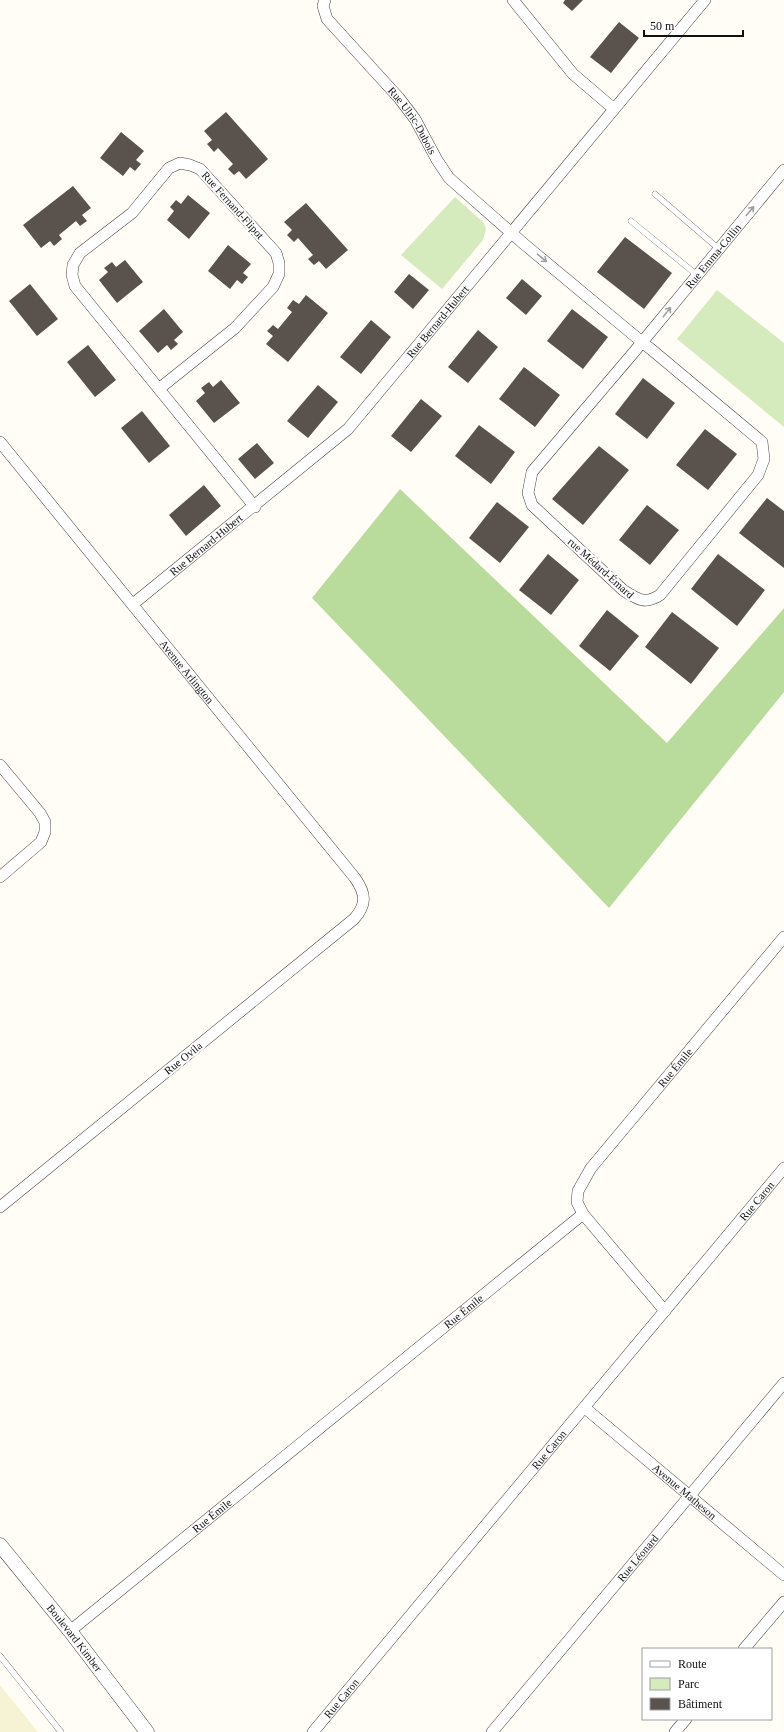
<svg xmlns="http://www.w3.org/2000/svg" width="784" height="1732" font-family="'Times New Roman',serif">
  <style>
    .farmland { fill: #f6f3d4 }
    .green { fill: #d5ebbd }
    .forest { fill: #b9dc9c }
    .building { fill: #5a524d }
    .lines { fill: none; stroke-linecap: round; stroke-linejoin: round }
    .service-casing { stroke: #444; stroke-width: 6 }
    .minor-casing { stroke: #444; stroke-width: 12 }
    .tertiary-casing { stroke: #444; stroke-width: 15 }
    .service { stroke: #fff; stroke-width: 5.5 }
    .minor { stroke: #fff; stroke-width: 11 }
    .tertiary { stroke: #fff; stroke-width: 14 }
    .oneway { stroke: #a0a0a0 }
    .labels { text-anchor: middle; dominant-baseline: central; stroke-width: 4; stroke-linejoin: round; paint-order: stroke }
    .street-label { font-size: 11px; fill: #111; stroke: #fff }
  </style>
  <rect width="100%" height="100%" fill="#fffdf5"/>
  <polygon class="farmland" points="0,1685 38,1732 0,1732"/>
  <g class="green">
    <polygon points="455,197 484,223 486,229 483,240 442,289 401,255"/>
    <polygon points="717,290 784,343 784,427 677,339"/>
  </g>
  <polygon class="forest" points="400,489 667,743 784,608 784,692 609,908 312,598"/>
  <g class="building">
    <polygon points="565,0 583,0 572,11 563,3"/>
    <polygon points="619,22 639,38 611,73 590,57"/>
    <polygon points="226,112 268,159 246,179 239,171 234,175 228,169 233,164 218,148 214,152 207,144 212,140 204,131"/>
    <polygon points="121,132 144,151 136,160 141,164 135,171 130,167 123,176 100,158"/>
    <polygon points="73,186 91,208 82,215 87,221 80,226 76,221 59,235 62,239 54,246 50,241 41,248 23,225"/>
    <polygon points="188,195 210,213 189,239 167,220 174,211 170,207 176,200 181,204"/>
    <polygon points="306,203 348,250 326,269 319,261 314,265 308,259 313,255 298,238 294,242 287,235 292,230 284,222"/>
    <polygon points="625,237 672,273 644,309 597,272"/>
    <polygon points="228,245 251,264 243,273 248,277 242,284 237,280 230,289 208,271"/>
    <polygon points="125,260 143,282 117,303 99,280 108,272 104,268 112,262 116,267"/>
    <polygon points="409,274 429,290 413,309 394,292"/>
    <polygon points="522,279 542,296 526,315 506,298"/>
    <polygon points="30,284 58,319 37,336 9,301"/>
    <polygon points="306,295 328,313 288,362 266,344 273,336 267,331 273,325 278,329 292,312 287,308 293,300 299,304"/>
    <polygon points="164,309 183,332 174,340 178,344 171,350 167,345 158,353 139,331"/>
    <polygon points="572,309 608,337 583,369 547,341"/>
    <polygon points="371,320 391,337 361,374 340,357"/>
    <polygon points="478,330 498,347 468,383 448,367"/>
    <polygon points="88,345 116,380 95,397 67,362"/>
    <polygon points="524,367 560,395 535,427 499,399"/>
    <polygon points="643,378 675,403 647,439 615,414"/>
    <polygon points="221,380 240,403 214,423 196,401 205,393 201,388 209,382 213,387"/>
    <polygon points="318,385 338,402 308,438 287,421"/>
    <polygon points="421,399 442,416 411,452 391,436"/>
    <polygon points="142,411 170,446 149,463 121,428"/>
    <polygon points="479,425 515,452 491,484 455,456"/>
    <polygon points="705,429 737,454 708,490 676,465"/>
    <polygon points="257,443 274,463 255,479 238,459"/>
    <polygon points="599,446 629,470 583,525 552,499"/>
    <polygon points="204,485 221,506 186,536 169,515"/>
    <polygon points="767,498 784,511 784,568 739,533"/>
    <polygon points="497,502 529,527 500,563 469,538"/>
    <polygon points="647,505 679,530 650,565 619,540"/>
    <polygon points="548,554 579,580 551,615 519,590"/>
    <polygon points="718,554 765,590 737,626 691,589"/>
    <polygon points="607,610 639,636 610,671 579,646"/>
    <polygon points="672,612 719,648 691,684 645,647"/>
  </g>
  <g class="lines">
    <g class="service-casing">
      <g id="service">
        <polyline points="655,194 719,249"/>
        <polyline points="631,221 697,275"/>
        <polyline points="0,1656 61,1732"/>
      </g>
    </g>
    <g class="minor-casing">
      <g id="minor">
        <path id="s1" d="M 325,0 L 323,6 L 327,19 L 399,98 L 415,119 L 437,160 L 449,178 L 524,244 L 642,342 L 652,350 L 762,442 L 764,459 L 758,475 L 660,595 C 645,605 637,599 623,590 L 532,505 L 528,493 L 532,472 L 634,352 C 684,291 734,231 784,170"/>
        <polyline points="513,0 573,74 614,109"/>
        <polyline points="160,388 235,328 273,287 279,274 279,263 276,253 200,169 190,165 180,163 169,168 132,213 80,253 73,265 72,275 75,286 255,507"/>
        <path id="s2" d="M 0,442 L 355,878 C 366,894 367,904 354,919 L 0,1207"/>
        <path id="s3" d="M 133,604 L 348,429 L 705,0"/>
        <polyline points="0,765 40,813 45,822 45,832 41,842 0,877"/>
        <path id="s4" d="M 665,1311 L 583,1214 L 577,1202 L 578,1191 L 591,1168 L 784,937"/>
        <path id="s5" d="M 585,1408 L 784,1575"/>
        <path id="s6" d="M 70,1631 L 583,1214"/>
        <polyline points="744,1649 784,1602"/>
        <path id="s7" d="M 313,1732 L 784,1168"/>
        <path id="s8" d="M 492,1732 L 784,1383"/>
        <polyline points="675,1732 686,1719"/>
      </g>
    </g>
    <g class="tertiary-casing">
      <g id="tertiary">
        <path id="s9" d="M 0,1545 L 70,1631 L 147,1732"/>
      </g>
    </g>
    <use href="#service" class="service"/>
    <use href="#minor" class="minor"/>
    <use href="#tertiary" class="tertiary"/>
  </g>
  <defs><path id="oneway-shaft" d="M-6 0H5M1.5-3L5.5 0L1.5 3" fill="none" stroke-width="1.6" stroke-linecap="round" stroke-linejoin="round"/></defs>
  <g class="oneway">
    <use href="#oneway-shaft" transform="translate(750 211) rotate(-50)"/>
    <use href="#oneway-shaft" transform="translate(542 258) rotate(40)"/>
    <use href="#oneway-shaft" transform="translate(667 312) rotate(-51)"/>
  </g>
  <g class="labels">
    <g class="street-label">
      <text stroke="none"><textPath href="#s1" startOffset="153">Rue Ulric-Dubois</textPath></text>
      <text transform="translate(233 205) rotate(48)">Rue Fernand-Flipot</text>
      <text stroke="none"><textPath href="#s1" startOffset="1301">Rue Emma-Collin</textPath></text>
      <text stroke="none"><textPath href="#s3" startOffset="417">Rue Bernard-Hubert</textPath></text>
      <text stroke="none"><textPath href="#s3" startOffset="94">Rue Bernard-Hubert</textPath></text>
      <text transform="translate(601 568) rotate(42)">rue Médard-Émard</text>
      <text stroke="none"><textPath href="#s2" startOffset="296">Avenue Arlington</textPath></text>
      <text transform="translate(183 1058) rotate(-39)">Rue Ovila</text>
      <text stroke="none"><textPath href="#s4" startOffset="309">Rue Émile</textPath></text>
      <text stroke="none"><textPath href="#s7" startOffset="692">Rue Caron</textPath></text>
      <text stroke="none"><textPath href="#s6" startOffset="507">Rue Émile</textPath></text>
      <text stroke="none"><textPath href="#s7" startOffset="368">Rue Caron</textPath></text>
      <text stroke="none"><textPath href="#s5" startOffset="130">Avenue Matheson</textPath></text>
      <text stroke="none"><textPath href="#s6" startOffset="183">Rue Émile</textPath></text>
      <text stroke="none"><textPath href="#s8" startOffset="227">Rue Léonard</textPath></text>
      <text stroke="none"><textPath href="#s9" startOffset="119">Boulevard Kimber</textPath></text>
      <text stroke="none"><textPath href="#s7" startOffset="44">Rue Caron</textPath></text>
    </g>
  </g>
  <rect x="642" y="1648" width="130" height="72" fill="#ffffff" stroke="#a0a0a0"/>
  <rect x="650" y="1661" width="20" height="6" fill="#ffffff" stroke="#a0a0a0"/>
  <text x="678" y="1668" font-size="12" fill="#111111">Route</text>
  <rect x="650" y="1678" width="20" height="12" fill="#d5ebbd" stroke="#a0a0a0"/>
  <text x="678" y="1688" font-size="12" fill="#111111">Parc</text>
  <rect x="650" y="1698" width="20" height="12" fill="#5a524d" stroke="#a0a0a0"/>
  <text x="678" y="1708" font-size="12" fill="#111111">Bâtiment</text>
  <path d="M644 30v6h99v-6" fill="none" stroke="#111111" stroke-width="2"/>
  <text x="650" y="30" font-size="12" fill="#111111" stroke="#ffffff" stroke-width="3" paint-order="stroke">50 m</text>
</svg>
